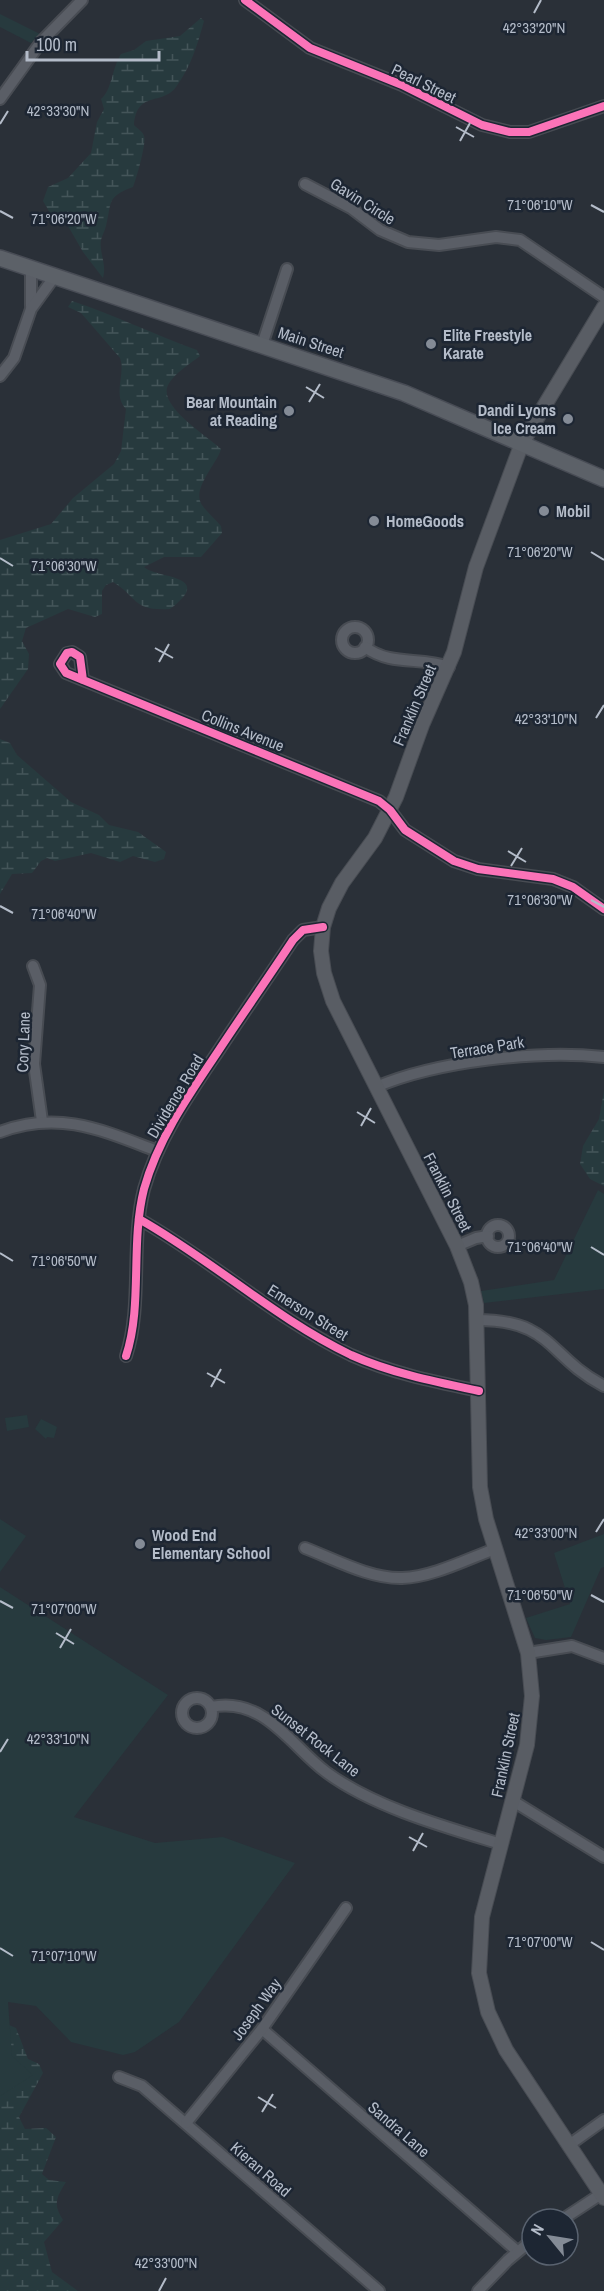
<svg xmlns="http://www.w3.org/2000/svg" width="604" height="2291" font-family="'Archivo Narrow',sans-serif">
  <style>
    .wetland { fill: url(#wetland-marsh) }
    .park { fill: #273a3e }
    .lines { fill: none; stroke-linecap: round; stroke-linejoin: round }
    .minor-casing { stroke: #484c53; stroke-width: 14 }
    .secondary-casing { stroke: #484c53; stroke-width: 16 }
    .primary-casing { stroke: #484c55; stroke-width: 18 }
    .minor { stroke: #5a5e66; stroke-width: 10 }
    .secondary { stroke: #595d64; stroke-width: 14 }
    .primary { stroke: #5c6168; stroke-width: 15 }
    .cycleway-casing { stroke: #1d2633; stroke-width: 11 }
    .cycleway { stroke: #fb73b8; stroke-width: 8 }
    .ticks { fill: none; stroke: #b4bcc9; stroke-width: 2 }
    .poi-dot { fill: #848b96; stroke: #1d2633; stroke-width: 2 }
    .labels { text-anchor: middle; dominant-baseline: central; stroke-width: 5; stroke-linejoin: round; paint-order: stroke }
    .street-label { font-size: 16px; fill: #b4bcc9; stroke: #1d2633 }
    .poi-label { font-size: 16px; font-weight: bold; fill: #b4bcc9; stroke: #1d2633; text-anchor: start }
    .ticks-label { font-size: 15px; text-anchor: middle; fill: #b4bcc9; stroke: #1d2633; stroke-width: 5; stroke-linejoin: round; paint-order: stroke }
  </style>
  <defs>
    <pattern id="wetland-marsh" width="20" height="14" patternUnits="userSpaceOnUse" patternTransform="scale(1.5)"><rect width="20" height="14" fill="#273a3e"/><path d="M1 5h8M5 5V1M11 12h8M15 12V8" fill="none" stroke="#445559"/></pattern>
  </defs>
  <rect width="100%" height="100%" fill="#2a3038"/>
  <g class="wetland">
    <path d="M 201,18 L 204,21 C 198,43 191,67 176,87 C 162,106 137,90 134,125 C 137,128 143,132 144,136 C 147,142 136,180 133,187 C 106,197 112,202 106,226 C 105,231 102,235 101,240 C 99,253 107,264 103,278 L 83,252 L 68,226 L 50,213 L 43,201 L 48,187 L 68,178 L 91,153 L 97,122 L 104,109 L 101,99 C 112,90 112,68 121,54 L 134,50 L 146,41 L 180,36 Z"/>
    <path d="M 72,301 C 115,315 155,335 197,350 L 200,356 C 190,364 171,375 167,388 C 162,408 207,436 221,449 C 217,464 191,489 202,505 C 207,512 215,519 221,526 L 222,533 L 201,557 L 164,557 L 144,567 C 157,579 216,574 170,609 C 132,611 139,598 113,582 L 106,585 L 102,591 L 102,614 L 95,617 L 68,609 L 26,628 L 22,641 L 29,654 L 28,669 L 0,709 L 0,540 L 51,524 L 73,498 L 114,464 L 121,451 L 126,409 C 112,395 126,374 120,358 L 81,313 L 68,307 Z"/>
    <polygon points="0,739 10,743 17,755 71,802 99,815 109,825 138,832 166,852 164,859 155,862 133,856 120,862 91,853 55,861 47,858 41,861 32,873 12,874 0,894"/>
    <polygon points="604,1091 604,1186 590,1179 580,1164 583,1146 599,1119"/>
    <path d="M 0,2021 L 16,2028 L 28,2059 L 39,2064 L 43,2073 L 19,2117 L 25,2129 L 46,2128 L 56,2137 L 42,2174 L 49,2180 L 66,2182 C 56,2198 53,2204 63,2220 L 44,2242 L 52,2272 L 78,2291 L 0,2291 Z"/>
  </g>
  <g class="park">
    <polygon points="0,14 40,34 31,43 0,27"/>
    <polygon points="598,1190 604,1194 604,1289 484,1303 481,1291 554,1280"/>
    <polygon points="27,1415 29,1427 7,1431 5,1418"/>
    <polygon points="41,1419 57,1427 54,1438 47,1437 46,1439 35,1429"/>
    <polygon points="0,1519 26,1536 0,1572"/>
    <polygon points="604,1534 604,1567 601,1568 571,1637 546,1640 535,1638 526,1618 570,1604 554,1553"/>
    <polygon points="0,1587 168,1695 74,1817 155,1843 223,1837 295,1863 179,2022 135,2052 123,2055 71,2042 36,2006 8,2002 12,2056 33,2075 0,2096"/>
  </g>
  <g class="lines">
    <g class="minor-casing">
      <g id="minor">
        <polyline points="245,0 310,48 402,85 482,125 510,132 529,132 604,106"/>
        <polyline points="0,99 41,42 82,0"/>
        <polyline points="305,184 351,208 380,230 408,242 439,245 496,237 520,240 604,297"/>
        <polyline points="31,268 31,306"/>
        <polyline points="262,345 287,269"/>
        <polyline points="0,376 14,358 31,309 55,276"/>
        <circle cx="355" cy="640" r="13"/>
        <path d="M 365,647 C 392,667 420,656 449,667"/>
        <polyline points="83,680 80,657 72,652 67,653 60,664 66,673 379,801 390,810 405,830 454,861 478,869 553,879 573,887 604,909"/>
        <polyline points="33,966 40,985 34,1064 42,1121"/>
        <path d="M 376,1087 C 437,1061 538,1050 604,1057"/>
        <path d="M 0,1132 C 59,1110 102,1130 157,1151"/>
        <path d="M 139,1219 C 212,1260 276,1319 351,1355 C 391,1373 436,1382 479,1391"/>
        <circle cx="498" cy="1236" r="11"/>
        <polyline points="457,1246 476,1238 488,1236"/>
        <path d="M 477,1320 C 553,1320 547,1356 604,1386"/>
        <path d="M 126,1356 C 143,1305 130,1244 144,1189 C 158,1139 188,1096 217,1053 C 242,1015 268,978 293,940 L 303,930 L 323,927"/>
        <path d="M 305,1548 C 334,1559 370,1579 402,1578 C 433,1577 467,1559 495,1549"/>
        <polyline points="528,1653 572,1646 604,1658"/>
        <circle cx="197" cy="1713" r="15"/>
        <path d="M 211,1707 C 264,1696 291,1746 326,1772 C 373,1807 445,1827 501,1844"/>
        <polyline points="513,1801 604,1857"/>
        <polyline points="262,2029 517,2251"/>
        <polyline points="119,2077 142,2086 379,2291"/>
        <polyline points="186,2123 262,2029 346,1908"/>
        <polyline points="569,2145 604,2120"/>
        <polyline points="563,2219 601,2194"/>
        <polyline points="478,2291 508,2260 532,2240"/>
      </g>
    </g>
    <g class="secondary-casing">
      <polyline id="secondary" points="604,307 522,443 476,567 454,652 422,725 396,797 375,838 342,883 329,908 323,927 321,951 324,973 333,1001 457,1246 471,1282 476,1305 480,1487 486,1519 528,1653 532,1696 527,1745 482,1917 479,1973 488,2012 506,2050 604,2198"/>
    </g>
    <g class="primary-casing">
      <polyline id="primary" points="0,258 404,393 604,479"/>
    </g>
    <use href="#minor" class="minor"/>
    <use href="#secondary" class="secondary"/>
    <use href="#primary" class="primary"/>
    <g class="cycleway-casing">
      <g id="cycleway">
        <polyline points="245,0 310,48 402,85 482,125 510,132 529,132 604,106"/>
        <polyline points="83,680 80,657 72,652 67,653 60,664 66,673 379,801 390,810 405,830 454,861 478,869 553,879 573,887 604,909"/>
        <path d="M 139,1219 C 212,1260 276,1319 351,1355 C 391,1373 436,1382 479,1391"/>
        <path d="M 126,1356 C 143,1305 130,1244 144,1189 C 158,1139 188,1096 217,1053 C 242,1015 268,978 293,940 L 303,930 L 323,927"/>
      </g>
    </g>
    <use href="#cycleway" class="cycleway"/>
  </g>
  <path class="ticks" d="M 534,13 L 541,0M 0,124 L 8,111M 456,127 L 474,137M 460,141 L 470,123M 591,205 L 604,212M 0,211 L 13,218M 306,387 L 324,398M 309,402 L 320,384M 591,552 L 604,560M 0,558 L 13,566M 155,648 L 173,658M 159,662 L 169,644M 596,718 L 604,705M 508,851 L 526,862M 511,866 L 522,848M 591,900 L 604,907M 0,906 L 13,913M 357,1112 L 375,1123M 361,1126 L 371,1108M 591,1247 L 604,1255M 0,1253 L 13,1261M 207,1373 L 225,1383M 211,1387 L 221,1369M 596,1532 L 604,1519M 591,1595 L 604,1602M 0,1601 L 13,1608M 56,1633 L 74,1644M 60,1648 L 71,1629M 0,1752 L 8,1739M 409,1837 L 427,1847M 413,1851 L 423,1833M 591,1942 L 604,1950M 0,1948 L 13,1956M 258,2097 L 276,2108M 262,2112 L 273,2094M 159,2291 L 166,2278"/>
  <g class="poi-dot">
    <circle cx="431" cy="344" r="6"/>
    <circle cx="289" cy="411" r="6"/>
    <circle cx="568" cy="419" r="6"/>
    <circle cx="544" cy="511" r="6"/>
    <circle cx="374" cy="521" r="6"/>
    <circle cx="140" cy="1544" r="6"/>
  </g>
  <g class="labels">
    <g class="street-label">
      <text transform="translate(424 83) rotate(26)">Pearl Street</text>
      <text transform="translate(363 201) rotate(32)">Gavin Circle</text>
      <text transform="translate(311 342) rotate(18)">Main Street</text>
      <text transform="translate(414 705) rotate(-67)">Franklin Street</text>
      <text transform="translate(243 730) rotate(22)">Collins Avenue</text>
      <text transform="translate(23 1042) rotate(-88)">Cory Lane</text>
      <text transform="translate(487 1047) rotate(-9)">Terrace Park</text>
      <text transform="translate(175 1096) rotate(-59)">Dividence Road</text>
      <text transform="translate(448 1192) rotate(63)">Franklin Street</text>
      <text transform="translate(308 1312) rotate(32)">Emerson Street</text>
      <text transform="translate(316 1740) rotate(38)">Sunset Rock Lane</text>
      <text transform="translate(505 1755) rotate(-78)">Franklin Street</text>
      <text transform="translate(256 2009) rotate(-54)">Joseph Way</text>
      <text transform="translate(399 2129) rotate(41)">Sandra Lane</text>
      <text transform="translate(261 2169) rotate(41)">Kieran Road</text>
    </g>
    <g class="poi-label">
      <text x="443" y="335">Elite Freestyle<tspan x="443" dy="18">Karate</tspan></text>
      <text x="277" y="402" text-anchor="end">Bear Mountain<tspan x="277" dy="18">at Reading</tspan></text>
      <text x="556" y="410" text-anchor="end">Dandi Lyons<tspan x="556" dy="18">Ice Cream</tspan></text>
      <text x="556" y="511">Mobil</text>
      <text x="386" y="521">HomeGoods</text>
      <text x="152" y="1535">Wood End<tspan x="152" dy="18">Elementary School</tspan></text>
    </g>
  </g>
  <g class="ticks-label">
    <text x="534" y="33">42°33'20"N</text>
    <text x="58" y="116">42°33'30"N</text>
    <text x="540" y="210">71°06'10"W</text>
    <text x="64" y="224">71°06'20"W</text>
    <text x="540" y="557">71°06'20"W</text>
    <text x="64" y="571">71°06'30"W</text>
    <text x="546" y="724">42°33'10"N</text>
    <text x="540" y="905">71°06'30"W</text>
    <text x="64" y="919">71°06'40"W</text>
    <text x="540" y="1252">71°06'40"W</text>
    <text x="64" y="1266">71°06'50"W</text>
    <text x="546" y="1538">42°33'00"N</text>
    <text x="540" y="1600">71°06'50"W</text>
    <text x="64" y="1614">71°07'00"W</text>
    <text x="58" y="1744">42°33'10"N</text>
    <text x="540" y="1947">71°07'00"W</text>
    <text x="64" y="1961">71°07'10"W</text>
    <text x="166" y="2268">42°33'00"N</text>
  </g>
  <g transform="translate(550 2237) rotate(300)"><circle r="28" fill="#1d2633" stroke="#59626f" stroke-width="1.5"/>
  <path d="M0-4.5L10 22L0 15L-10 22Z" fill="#848b96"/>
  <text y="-9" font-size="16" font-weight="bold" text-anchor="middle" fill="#b4bcc9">N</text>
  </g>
  <path d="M27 51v9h132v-9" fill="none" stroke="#b4bcc9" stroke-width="3"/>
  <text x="36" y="51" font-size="18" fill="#b4bcc9" stroke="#1d2633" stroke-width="4.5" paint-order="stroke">100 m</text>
</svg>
